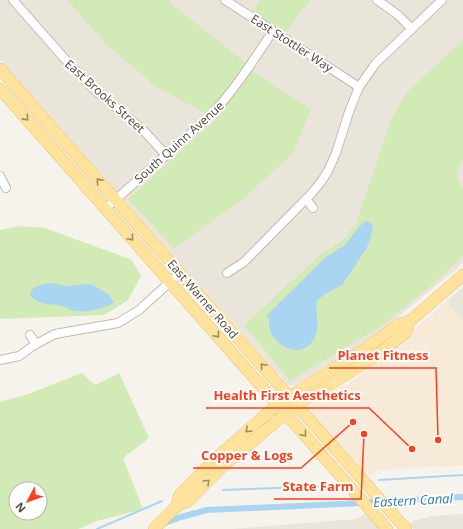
<svg xmlns="http://www.w3.org/2000/svg" width="463" height="529" font-family="'Open Sans',sans-serif">
  <style>
    .residential { fill: #eae5da }
    .commercial { fill: #f7ead8 }
    .green { fill: #d2eab5; fill-rule: evenodd }
    .water { fill: #a9d4f2 }
    .lines { fill: none; stroke-linecap: round; stroke-linejoin: round }
    .stream { stroke: #a9d4f2; stroke-width: 2 }
    .canal { stroke: #a9d4f2; stroke-width: 6 }
    .minor-casing { stroke: #c2bbae; stroke-width: 10 }
    .major-casing { stroke: #e6c16a; stroke-width: 12 }
    .minor { stroke: #fff; stroke-width: 8 }
    .major { stroke: #ffe39c; stroke-width: 11 }
    .oneway { stroke: #9c8c66 }
    .labels { text-anchor: middle; dominant-baseline: central; stroke-width: 4; stroke-linejoin: round; paint-order: stroke }
    .street-label { font-size: 12px; fill: #4b4439; stroke: #fff }
    .water-label { font-size: 13px; font-style: italic; fill: #2e7ab2; stroke: #fff }
    .leader { fill: none; stroke: #fc3f1d; stroke-width: 1.5 }
    .callout-dot { fill: #fc3f1d; stroke: #fff; stroke-width: 1.5 }
    .callout-label { font-size: 13px; text-anchor: middle; font-weight: bold; fill: #fc3f1d; stroke: #fff; stroke-width: 4; stroke-linejoin: round; paint-order: stroke }
  </style>
  <rect width="100%" height="100%" fill="#f6f3ec"/>
  <g class="residential">
    <polygon points="0,0 463,0 463,263 367,343 349,355 322,368 296,385 293,386 288,385 0,60"/>
    <polygon points="463,287 463,321 446,302"/>
    <polygon points="366,513 380,529 232,529 357,519"/>
    <polygon points="463,514 463,529 414,529 409,524 413,521 432,516"/>
  </g>
  <polygon class="commercial" points="446,302 463,321 463,465 378,470 371,476 356,463 311,412 311,409 312,403 318,397 341,388 366,372"/>
  <g class="green">
    <polygon points="67,0 169,0 175,7 245,62 256,74 311,109 293,154 238,203 174,248 128,199 216,119 155,86 107,45"/>
    <polygon points="260,0 310,0 286,32 252,12"/>
    <polygon points="463,40 463,158 456,174 463,190 463,256 432,285 380,327 290,381 244,325 319,256 344,239 356,223 391,120 406,93"/>
    <polygon points="20,226 45,228 132,260 141,276 128,300 104,315 0,319 0,230"/>
    <path d="M 82,373 L 95,385 L 119,373 L 149,438 L 123,458 L 143,509 L 97,521 L 78,529 L 0,529 L 0,402 L 28,394 ZM 16,489 L 40,489 L 40,513 L 16,513 Z"/>
  </g>
  <g class="water">
    <path d="M 365,221 L 369,222 L 373,226 L 370,240 L 366,249 L 342,285 L 327,293 L 317,300 C 315,312 320,327 315,337 C 305,359 280,350 271,333 C 269,329 269,323 269,318 L 266,316 L 325,258 L 345,245 L 360,226 Z"/>
    <path d="M 50,283 L 68,286 L 87,284 L 93,285 L 109,295 L 114,302 C 104,309 83,314 71,310 C 68,309 66,307 62,306 C 50,303 39,306 30,295 C 32,285 41,285 50,283 Z"/>
  </g>
  <g class="lines">
    <g class="stream">
      <polyline points="379,480 463,475"/>
      <polyline points="223,490 332,486"/>
      <polyline points="97,529 162,501"/>
    </g>
    <polyline class="canal" points="162,524 181,517 207,510 341,504 463,497"/>
    <g class="minor-casing">
      <g id="minor">
        <polyline points="13,0 72,67 97,92 144,131 166,155"/>
        <polyline points="225,0 359,87"/>
        <polyline points="377,0 398,15 412,29"/>
        <polyline points="0,176 6,188"/>
        <polyline points="306,199 313,208"/>
        <path d="M 106,208 L 209,117 C 234,91 253,61 273,31"/>
        <polyline points="227,273 244,262 310,195 321,182 328,171 336,153 349,112 359,87 376,63 442,0"/>
        <polyline points="30,335 36,344"/>
        <polyline points="0,360 19,356 36,344 55,334 118,323 139,310 180,273"/>
      </g>
    </g>
    <g class="major-casing">
      <g id="major">
        <polyline points="0,69 406,529"/>
        <polyline points="0,89 387,529"/>
        <polyline points="177,506 179,496 215,459 271,410 297,392 369,346 399,324 410,321"/>
        <polyline points="154,529 177,506 188,501 222,467 279,419 305,400 376,356 406,332 410,321 463,275"/>
      </g>
    </g>
    <use href="#minor" class="minor"/>
    <use href="#major" class="major"/>
  </g>
  <defs><path id="oneway-chevron" d="M-2-3.5L2.5 0L-2 3.5" fill="none" stroke-width="1.6" stroke-linecap="round" stroke-linejoin="round"/></defs>
  <g class="oneway">
    <use href="#oneway-chevron" transform="translate(26 118) rotate(48)"/>
    <use href="#oneway-chevron" transform="translate(99 181) rotate(-132)"/>
    <use href="#oneway-chevron" transform="translate(131 238) rotate(49)"/>
    <use href="#oneway-chevron" transform="translate(217 335) rotate(49)"/>
    <use href="#oneway-chevron" transform="translate(263 366) rotate(-131)"/>
    <use href="#oneway-chevron" transform="translate(248 430) rotate(138)"/>
    <use href="#oneway-chevron" transform="translate(304 434) rotate(49)"/>
    <use href="#oneway-chevron" transform="translate(207 482) rotate(-45)"/>
  </g>
  <g class="labels">
    <g class="street-label">
      <text transform="translate(292 43) rotate(33)">East Stottler Way</text>
      <text transform="translate(105 96) rotate(42)">East Brooks Street</text>
      <text transform="translate(179 142) rotate(-42)">South Quinn Avenue</text>
      <text transform="translate(203 299) rotate(49)">East Warner Road</text>
    </g>
    <g class="water-label">
      <text transform="translate(413 500) rotate(-3)">Eastern Canal</text>
    </g>
  </g>
  <path class="leader" d="M438 440L436 368H329M412 449L369 408H206M353 422L301 468H193M364 434L361 499H274"/>
  <g class="callout-dot">
    <circle cx="438" cy="440" r="4"/>
    <circle cx="412" cy="449" r="4"/>
    <circle cx="353" cy="422" r="4"/>
    <circle cx="364" cy="434" r="4"/>
  </g>
  <g class="callout-label">
    <text x="383" y="360">Planet Fitness</text>
    <text x="287" y="400">Health First Aesthetics</text>
    <text x="247" y="460">Copper &amp; Logs</text>
    <text x="318" y="491">State Farm</text>
  </g>
  <g transform="translate(28 501) rotate(229)"><circle r="19" fill="#ffffff" stroke="#b7b4b0"/>
  <path d="M0-3L7 15L0 10L-7 15Z" fill="#fc3f1d"/>
  <text y="-6" font-size="11" font-weight="bold" text-anchor="middle" fill="#4b4439">N</text>
  </g>
</svg>
